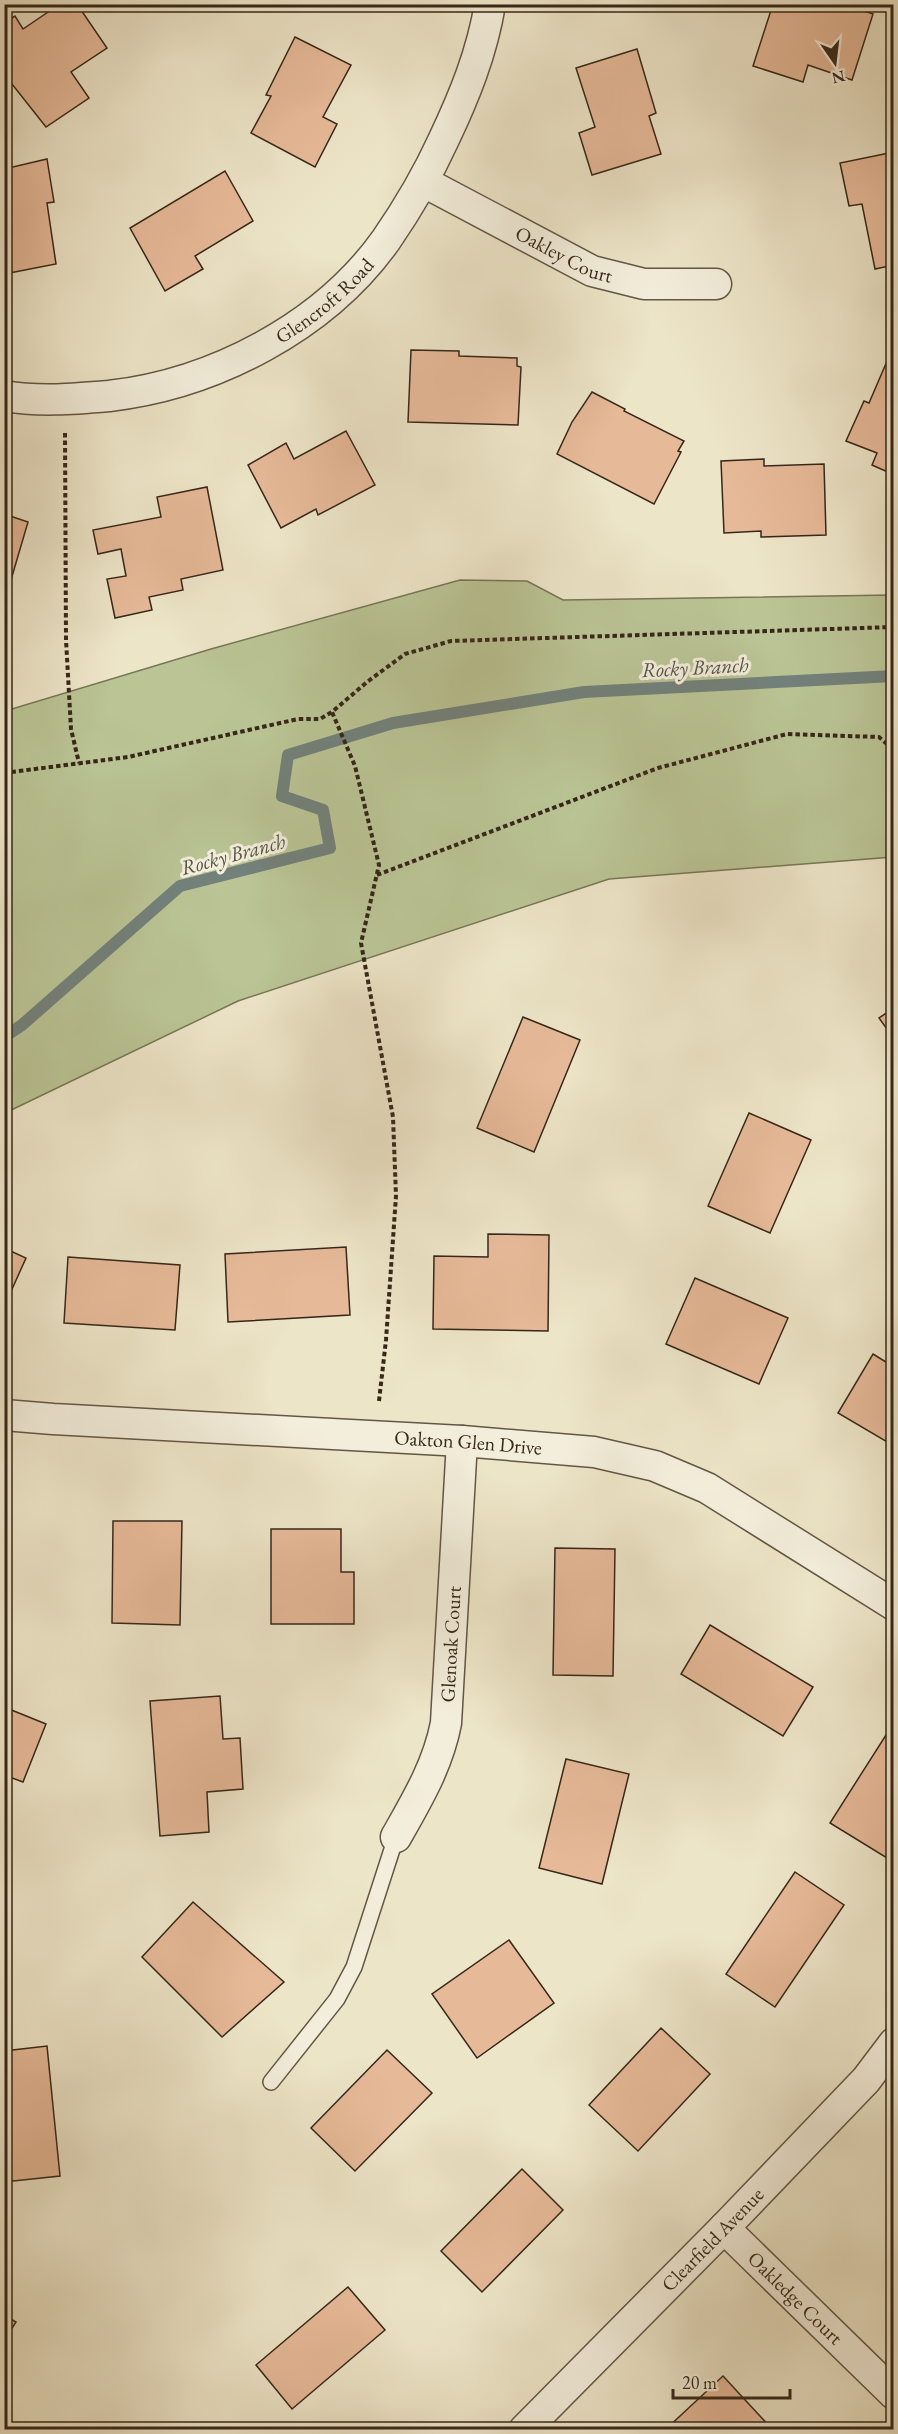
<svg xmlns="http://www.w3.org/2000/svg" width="898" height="2434" font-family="'EB Garamond',serif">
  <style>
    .green { fill: #bac495; stroke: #787657; stroke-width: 1.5 }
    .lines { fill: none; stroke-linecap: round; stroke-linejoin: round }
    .stream { stroke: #73817b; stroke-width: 12 }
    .building { fill: #e6b998; stroke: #362719; stroke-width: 1.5 }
    .lane-casing { stroke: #645645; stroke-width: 18 }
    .street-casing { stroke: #645645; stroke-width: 33 }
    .path { stroke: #362719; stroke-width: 4; stroke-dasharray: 4.5 3; stroke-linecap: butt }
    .lane { stroke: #f3eedb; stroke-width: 15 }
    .street { stroke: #f3eedb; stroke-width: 30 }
    .labels { text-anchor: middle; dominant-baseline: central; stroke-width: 6; stroke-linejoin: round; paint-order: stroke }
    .street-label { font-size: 20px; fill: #362719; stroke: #f3eedb }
    .water-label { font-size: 21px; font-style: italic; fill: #54544a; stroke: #f3eedb }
  </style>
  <rect width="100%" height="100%" fill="#ede5c8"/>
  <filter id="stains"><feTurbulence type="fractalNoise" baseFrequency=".00333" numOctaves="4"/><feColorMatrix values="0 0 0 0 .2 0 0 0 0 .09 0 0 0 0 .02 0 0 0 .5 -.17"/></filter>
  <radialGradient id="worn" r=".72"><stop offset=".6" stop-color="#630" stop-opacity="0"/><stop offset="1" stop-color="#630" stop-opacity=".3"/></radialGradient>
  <polygon class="green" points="460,580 527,581 563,600 893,595 893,857 609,879 238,1001 5,1113 5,711 211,649"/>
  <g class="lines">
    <polyline class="stream" points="4,1037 22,1025 180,886 330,848 323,810 282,796 288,755 393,723 584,692 894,676"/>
  </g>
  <g class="building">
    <polygon points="60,4 77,4 107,48 71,72 89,98 46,127 4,74 4,23 15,16 23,29"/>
    <polygon points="327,4 377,4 376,11 327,8"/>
    <polygon points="773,4 845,4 873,14 852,80 808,65 803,82 753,66"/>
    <polygon points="295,37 351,65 323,117 337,124 315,167 251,133 271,96 266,95"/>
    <polygon points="637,49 656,113 649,116 661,154 592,175 579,133 595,127 576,68"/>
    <polygon points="894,152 894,265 875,269 862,204 849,206 840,163"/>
    <polygon points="47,159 54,202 47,203 56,264 4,274 4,169"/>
    <polygon points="225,171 253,221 195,256 203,269 165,291 130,228"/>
    <polygon points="894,345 894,463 890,473 872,465 877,453 846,441 864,401 869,403"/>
    <polygon points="411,350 459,351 459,356 517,358 517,366 521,367 518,425 408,422"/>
    <polygon points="592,392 625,409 624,411 684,441 678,451 681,452 654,504 557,454 572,422"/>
    <polygon points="346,431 375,485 318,515 316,509 281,528 248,465 286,443 294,459"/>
    <polygon points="764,459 764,466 824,464 826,535 761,537 761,531 724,533 721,461"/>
    <polygon points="207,487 223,570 181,579 183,590 149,597 152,610 115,618 107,579 126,576 121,549 98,554 93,530 161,517 157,497"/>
    <polygon points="4,514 28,522 8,590 4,589"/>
    <polygon points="894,1008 894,1039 879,1018"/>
    <polygon points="523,1017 580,1040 534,1152 477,1128"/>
    <polygon points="749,1113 811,1140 770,1233 708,1206"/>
    <polygon points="488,1234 549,1235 548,1331 433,1329 434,1256 488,1257"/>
    <polygon points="346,1247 350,1315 228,1322 225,1254"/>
    <polygon points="4,1248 26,1258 4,1307"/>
    <polygon points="68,1257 180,1265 175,1330 64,1323"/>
    <polygon points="695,1278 788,1318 759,1384 666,1344"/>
    <polygon points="873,1354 894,1367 894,1446 838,1413"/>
    <polygon points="113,1521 182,1521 180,1625 112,1623"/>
    <polygon points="271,1529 341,1529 341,1572 354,1572 354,1624 271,1624"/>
    <polygon points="555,1548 615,1549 613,1676 553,1675"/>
    <polygon points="710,1625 813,1687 783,1736 681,1674"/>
    <polygon points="220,1696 223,1739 240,1738 243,1789 207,1792 209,1832 160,1836 150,1701"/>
    <polygon points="4,1707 46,1724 23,1782 4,1775"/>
    <polygon points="886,1735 894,1740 894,1848 887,1858 830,1823"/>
    <polygon points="566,1759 629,1774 602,1884 539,1868"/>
    <polygon points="795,1872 844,1905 775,2007 726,1974"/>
    <polygon points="193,1902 284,1982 222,2037 142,1957"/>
    <polygon points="509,1940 554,2003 477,2058 432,1994"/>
    <polygon points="661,2028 710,2074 638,2151 589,2105"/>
    <polygon points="47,2046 60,2176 4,2182 4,2051"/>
    <polygon points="387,2050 432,2093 355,2171 311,2128"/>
    <polygon points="522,2169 563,2210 482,2292 441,2251"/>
    <polygon points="348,2287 385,2330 292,2409 256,2365"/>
    <polygon points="4,2315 16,2322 4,2341"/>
    <polygon points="723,2376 773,2430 665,2430"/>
  </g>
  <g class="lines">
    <g class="lane-casing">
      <polyline id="lane" points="271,2082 337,1999 354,1967 396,1837"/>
    </g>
    <g class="street-casing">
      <g id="street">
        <path id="s1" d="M 424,182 L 592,271 L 644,284 L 716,284"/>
        <path id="s2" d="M 4,396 C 39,402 74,399 109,396 C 214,384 324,327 386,240 C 408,208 427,176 443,141 C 464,97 482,53 490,4"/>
        <path id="s3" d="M 4,1415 L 53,1419 L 462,1441 L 594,1452 L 655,1466 L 707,1488 L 894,1605"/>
        <path id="s4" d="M 396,1837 C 417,1800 438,1765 446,1723 L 462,1441"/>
        <path id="s5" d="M 724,2228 L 894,2394"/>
        <path id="s6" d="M 524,2430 L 724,2228 L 866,2080 L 894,2043"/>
      </g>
    </g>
    <g class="path">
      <polyline points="65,433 66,640 71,729 79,763"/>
      <polyline points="4,773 128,757 298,719 320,719 332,712"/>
      <polyline points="377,875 658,768 787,734 879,737 894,750"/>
      <polyline points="379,1401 386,1340 396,1196 393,1117 361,943 379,865 355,766 332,712 367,682 405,654 451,641 894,627"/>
    </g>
    <use href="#lane" class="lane"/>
    <use href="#street" class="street"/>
  </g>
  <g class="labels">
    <g class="street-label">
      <text stroke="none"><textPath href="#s1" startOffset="158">Oakley Court</textPath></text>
      <text stroke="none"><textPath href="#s2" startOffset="345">Glencroft Road</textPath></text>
      <text stroke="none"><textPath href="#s3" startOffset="465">Oakton Glen Drive</textPath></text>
      <text stroke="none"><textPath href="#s4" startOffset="204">Glenoak Court</textPath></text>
      <text stroke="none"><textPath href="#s6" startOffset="268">Clearfield Avenue</textPath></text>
      <text stroke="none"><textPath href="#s5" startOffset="100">Oakledge Court</textPath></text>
    </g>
    <g class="water-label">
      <text transform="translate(695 667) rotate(-3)">Rocky Branch</text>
      <text transform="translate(233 854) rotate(-15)">Rocky Branch</text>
    </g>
  </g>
  <rect width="898" height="2434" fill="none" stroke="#ede5c8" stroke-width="24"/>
  <rect x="6" y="6" width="886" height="2422" fill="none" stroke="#362719" stroke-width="3"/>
  <rect x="12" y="12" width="874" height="2410" fill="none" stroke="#362719" stroke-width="1.5"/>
  <g transform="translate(835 63) rotate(166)" stroke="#f3eedb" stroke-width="4.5" paint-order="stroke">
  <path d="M0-4.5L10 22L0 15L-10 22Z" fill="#362719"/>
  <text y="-9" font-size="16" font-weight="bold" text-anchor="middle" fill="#362719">N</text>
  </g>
  <path d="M673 2389v9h117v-9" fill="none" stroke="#362719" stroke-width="3"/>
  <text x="682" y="2389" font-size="18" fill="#362719" stroke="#f3eedb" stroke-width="4.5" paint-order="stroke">20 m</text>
  <rect width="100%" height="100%" filter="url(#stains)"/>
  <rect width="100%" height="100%" fill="url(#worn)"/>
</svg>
